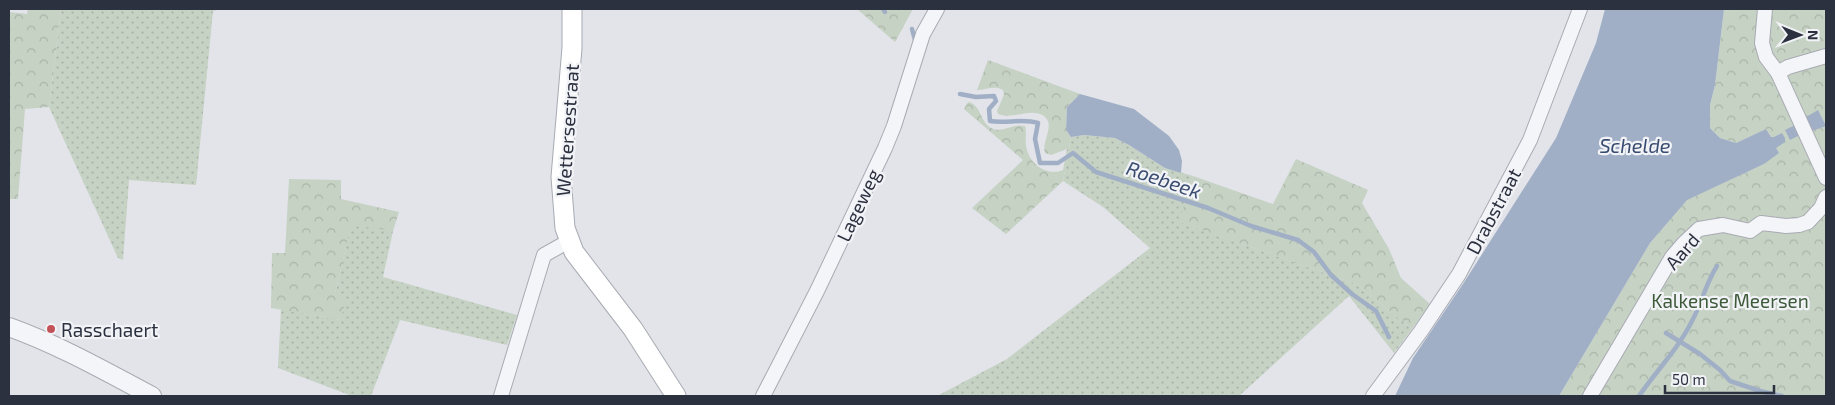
<svg xmlns="http://www.w3.org/2000/svg" width="1835" height="405" font-family="'Exo 2',sans-serif">
  <style>
    .grass { fill: url(#grass-dots) }
    .forest { fill: url(#forest-crowns) }
    .water { fill: #a0afc6 }
    .lines { fill: none; stroke-linecap: round; stroke-linejoin: round }
    .stream { stroke: #a0afc6; stroke-width: 4.5 }
    .minor-casing { stroke: #a8abb3; stroke-width: 16 }
    .tertiary-casing { stroke: #a8abb3; stroke-width: 20 }
    .secondary-casing { stroke: #a8abb3; stroke-width: 21 }
    .minor { stroke: #f4f5f8; stroke-width: 14 }
    .tertiary { stroke: #f4f5f8; stroke-width: 18 }
    .secondary { stroke: #fff; stroke-width: 19 }
    .poi-dot { fill: #c35258; stroke: #f2f3f7; stroke-width: 2 }
    .labels { text-anchor: middle; dominant-baseline: central; stroke-width: 4.5; stroke-linejoin: round; paint-order: stroke }
    .street-label { font-size: 19px; fill: #2c3140; stroke: #f2f3f7 }
    .park-label { font-size: 19px; fill: #3d5a3a; stroke: #f2f3f7 }
    .poi-label { font-size: 19px; fill: #2c3140; stroke: #f2f3f7; text-anchor: start }
    .water-label { font-size: 20px; font-style: italic; fill: #394c70; stroke: #f2f3f7 }
  </style>
  <defs>
    <pattern id="grass-dots" width="8" height="8" patternUnits="userSpaceOnUse" patternTransform="scale(1.25)"><rect width="8" height="8" fill="#c6d2c4"/><path d="M2 2h.1M6 6h.1" fill="none" stroke="#aab5a9" stroke-width="1.8" stroke-linecap="round"/></pattern>
    <pattern id="forest-crowns" width="20" height="18" patternUnits="userSpaceOnUse" patternTransform="scale(1.25)"><rect width="20" height="18" fill="#c6d2c4"/><path d="M2 6a3 3 0 1 1 6 0M12 15a3 3 0 1 1 6 0" fill="none" stroke="#aab5a9"/></pattern>
  </defs>
  <rect width="100%" height="100%" fill="#e2e4e9"/>
  <g class="grass">
    <polygon points="61,9 220,9 213,11 196,185 129,180 123,260 118,258 49,107"/>
    <polygon points="1084,135 1115,138 1129,145 1165,168 1193,176 1180,222 1356,284 1412,329 1394,353 1349,296 1239,396 937,396 1007,359 1150,248 1103,207 1063,181 1071,137"/>
    <polygon points="351,224 393,231 383,277 517,315 507,345 400,320 371,396 352,396 278,368 281,309 341,320 335,294"/>
  </g>
  <g class="forest">
    <polygon points="28,9 61,9 49,107 25,109 18,199 9,199 9,12 27,14"/>
    <polygon points="857,9 913,9 895,42"/>
    <polygon points="1724,9 1826,9 1826,396 1559,396 1650,243 1687,199 1764,164 1776,148 1774,137 1771,137 1766,129 1736,143 1720,138 1710,128 1710,105 1715,85"/>
    <path d="M 988,60 L 1080,94 L 1067,107 L 1066,130 L 1071,137 L 1063,181 L 1006,234 L 972,208 L 1023,160 L 964,109 L 968,102 C 981,104 980,122 991,128 C 1002,134 1013,123 1025,126 C 1027,133 1025,138 1026,145 C 1028,163 1046,177 1063,170 L 1067,149 L 1051,155 L 1045,153 C 1041,142 1056,125 1044,116 C 1031,107 1012,120 998,114 L 997,111 L 1004,95 L 1003,90 C 994,85 987,90 977,90 Z"/>
    <polygon points="1296,159 1368,190 1362,203 1389,249 1401,278 1430,304 1412,329 1356,284 1179,222 1193,176 1273,204"/>
    <polygon points="289,179 341,180 341,199 399,212 393,231 351,225 335,294 346,298 341,320 271,308 272,253 285,253"/>
  </g>
  <g class="water">
    <polygon points="1605,9 1724,9 1715,85 1710,105 1710,128 1720,138 1736,143 1766,129 1771,137 1774,137 1782,133 1785,138 1785,142 1776,148 1779,153 1764,164 1687,200 1650,243 1559,396 1395,396 1413,358 1463,284 1556,138 1596,43"/>
    <polygon points="1080,94 1134,109 1169,136 1179,150 1182,161 1181,173 1165,168 1129,145 1115,138 1084,135 1071,137 1066,130 1067,107"/>
    <polygon points="1818,110 1826,126 1812,131 1806,117"/>
    <polygon points="1795,125 1800,135 1790,140 1785,130"/>
  </g>
  <g class="lines">
    <g class="stream">
      <polyline points="883,9 885,12"/>
      <polyline points="912,29 915,40"/>
      <path d="M 960,94 L 976,97 L 994,96 L 996,101 L 989,109 L 990,121 C 1006,124 1022,118 1038,123 L 1035,139 L 1040,163 L 1058,163 L 1073,153 L 1096,172 L 1208,208 L 1251,226 L 1298,240 L 1314,252 L 1331,275 L 1352,294 L 1376,311 L 1389,337"/>
      <polyline points="1666,333 1700,354 1720,370 1730,381 1760,391 1782,396"/>
      <path d="M 1639,396 C 1657,370 1679,348 1693,319 C 1702,302 1706,283 1717,266"/>
    </g>
    <g class="minor-casing">
      <g id="minor">
        <polyline points="1765,9 1762,43 1766,57 1778,73 1826,178"/>
        <polyline points="1778,73 1788,67 1826,56"/>
        <polyline points="501,396 544,255 569,241"/>
        <polyline points="763,396 817,291 885,148 894,126 923,34 937,9"/>
        <polyline points="1373,396 1421,331 1459,274 1530,140 1580,9"/>
        <polyline points="1590,396 1672,257 1684,243 1699,229 1723,225 1750,231 1761,223 1786,226 1799,225 1808,222 1821,208 1826,197"/>
      </g>
    </g>
    <g class="tertiary-casing">
      <path id="tertiary" d="M 9,327 C 59,345 105,371 152,396"/>
    </g>
    <g class="secondary-casing">
      <polyline id="secondary" points="572,9 572,48 561,177 565,228 574,252 633,329 676,396"/>
    </g>
    <use href="#minor" class="minor"/>
    <use href="#tertiary" class="tertiary"/>
    <use href="#secondary" class="secondary"/>
  </g>
  <circle class="poi-dot" cx="51" cy="329" r="5"/>
  <g class="labels">
    <g class="street-label">
      <text transform="translate(567 130) rotate(-86)">Wettersestraat</text>
      <text transform="translate(858 205) rotate(-65)">Lageweg</text>
      <text transform="translate(1493 211) rotate(-62)">Drabstraat</text>
      <text transform="translate(1682 251) rotate(-49)">Aard</text>
    </g>
    <g class="park-label">
      <text x="1730" y="300">Kalkense Meersen</text>
    </g>
    <g class="poi-label">
      <text x="61" y="329">Rasschaert</text>
    </g>
    <g class="water-label">
      <text x="1635" y="145">Schelde</text>
      <text transform="translate(1164 179) rotate(19)">Roebeek</text>
    </g>
  </g>
  <rect width="1835" height="405" fill="none" stroke="#2c3140" stroke-width="20"/>
  <g transform="translate(1800 35) rotate(91)" stroke="#f2f3f7" stroke-width="4" paint-order="stroke">
  <path d="M0-4L9 19L0 12L-9 19Z" fill="#2c3140"/>
  <text y="-8" font-size="14" font-weight="bold" text-anchor="middle" fill="#2c3140">N</text>
  </g>
  <path d="M1665 385v8h109v-8" fill="none" stroke="#2c3140" stroke-width="2.5"/>
  <text x="1672" y="385" font-size="15" fill="#2c3140" stroke="#f2f3f7" stroke-width="4" paint-order="stroke">50 m</text>
</svg>
